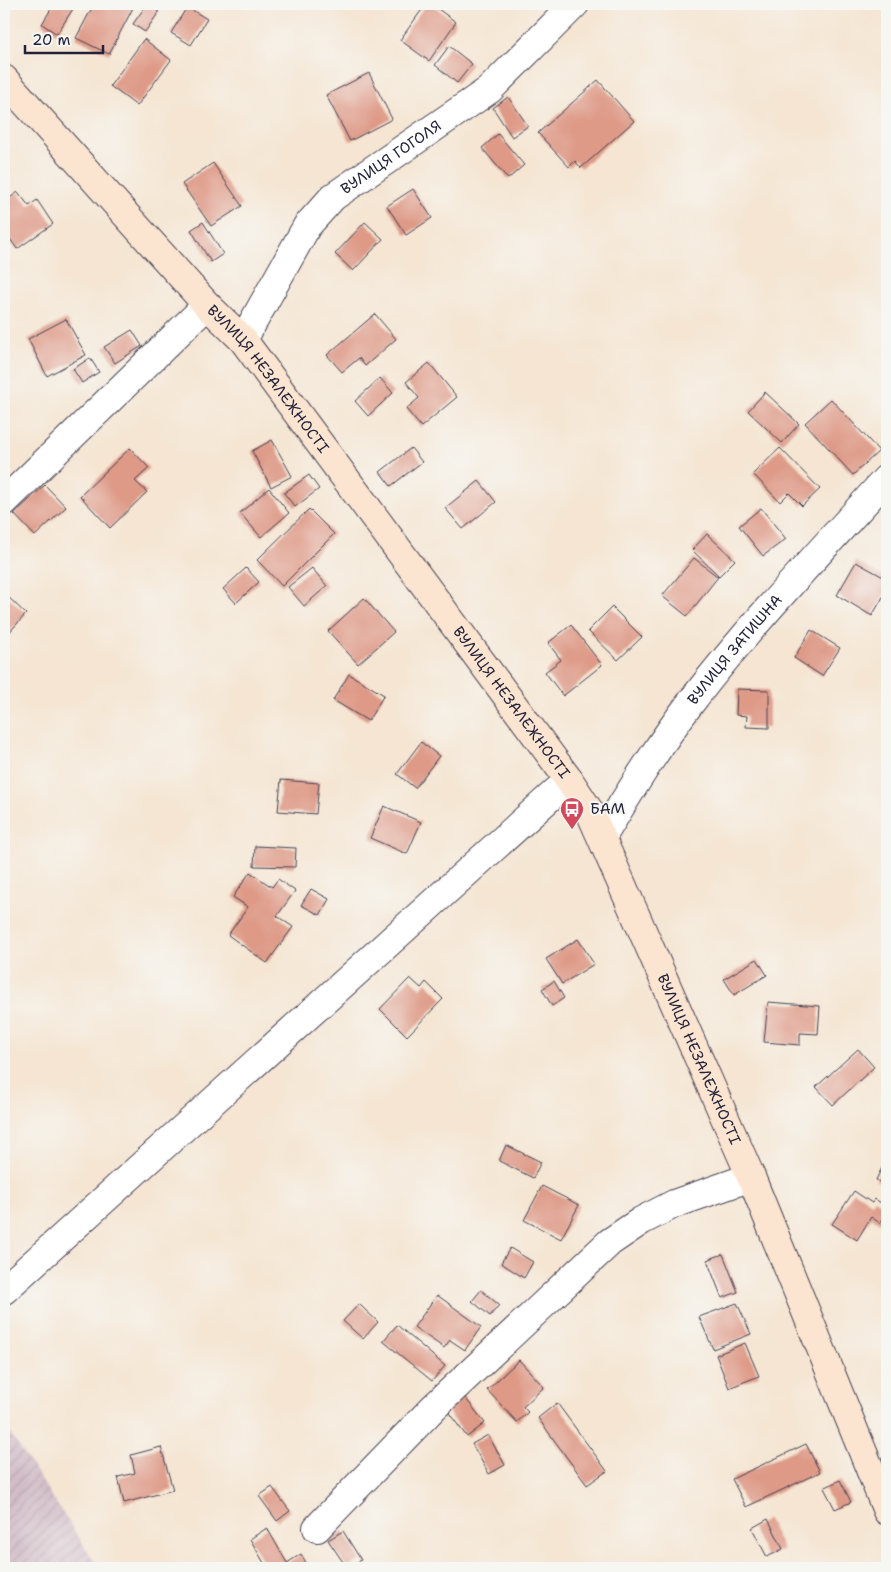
<svg xmlns="http://www.w3.org/2000/svg" width="891" height="1572" font-family="'Shantell Sans',sans-serif">
  <style>
    .industrial { fill: url(#industrial-furrows) }
    .building { fill: #de9a87 }
    .lines { fill: none; stroke-linecap: round; stroke-linejoin: round }
    .street-casing { stroke: #423f52; stroke-width: 30 }
    .secondary-casing { stroke: #423f52; stroke-width: 30 }
    .street { stroke: #fff; stroke-width: 28 }
    .secondary { stroke: #fce5d0; stroke-width: 28 }
    .labels { text-anchor: middle; dominant-baseline: central; stroke-width: 4; stroke-linejoin: round; paint-order: stroke }
    .street-label { font-size: 15px; fill: #22223b; stroke: #f6f6f2 }
    .poi-label { font-size: 15px; fill: #22223b; stroke: #f6f6f2; text-anchor: start }
  </style>
  <defs>
    <pattern id="industrial-furrows" width="10" height="10" patternUnits="userSpaceOnUse" patternTransform="scale(1.25)"><rect width="10" height="10" fill="#d2bdc8"/><path d="M-1 1l2-2M0 10L10 0M9 11l2-2" fill="none" stroke="#b4a2ad"/></pattern>
  </defs>
  <rect width="100%" height="100%" fill="#f6f6f2"/>
  <filter id="ink" filterUnits="userSpaceOnUse"><feTurbulence type="fractalNoise" baseFrequency=".02" numOctaves="2"/><feDisplacementMap in="SourceGraphic" scale="10" xChannelSelector="R" yChannelSelector="G"/><feConvolveMatrix kernelMatrix="1 2 1 2 8 2 1 2 1" color-interpolation-filters="sRGB"/></filter>
  <filter id="wash" filterUnits="userSpaceOnUse"><feTurbulence type="fractalNoise" baseFrequency=".0096" numOctaves="4" result="noise"/><feDisplacementMap in="SourceGraphic" scale="20" xChannelSelector="R" yChannelSelector="G"/><feGaussianBlur stdDeviation="1.12" result="paint"/><feColorMatrix in="noise" values="0 0 0 0 0 0 0 0 0 0 0 0 0 0 0 0 0 1.4 0 .05"/><feComposite in="paint" operator="in"/></filter>
  <g filter="url(#wash)">
    <rect width="100%" height="100%" fill="#f5e5d2"/>
    <polygon class="industrial" points="4,1424 99,1568 4,1568"/>
    <g id="blocks">
      <g class="building">
        <polygon points="54,4 76,4 57,34 42,24"/>
        <polygon points="94,4 135,4 109,54 76,38"/>
        <polygon points="147,4 159,12 145,32 133,24"/>
        <polygon points="426,4 431,4 456,22 429,61 400,40"/>
        <polygon points="187,7 207,19 191,45 171,33"/>
        <polygon points="144,39 171,60 137,106 110,86"/>
        <polygon points="449,46 472,64 457,83 435,65"/>
        <polygon points="369,73 392,119 350,141 326,95"/>
        <polygon points="598,80 634,121 581,168 575,161 569,167 538,133"/>
        <polygon points="508,97 528,126 512,137 493,108"/>
        <polygon points="498,134 524,165 508,179 482,148"/>
        <polygon points="213,163 242,206 211,226 182,184"/>
        <polygon points="413,189 432,218 406,235 387,206"/>
        <polygon points="18,192 29,206 37,200 53,224 17,249 4,230 4,202"/>
        <polygon points="203,222 223,254 211,262 191,230"/>
        <polygon points="365,222 383,239 353,271 335,254"/>
        <polygon points="375,314 396,339 365,366 359,358 342,372 327,355"/>
        <polygon points="66,319 86,355 47,376 28,339"/>
        <polygon points="132,330 142,346 115,363 104,347"/>
        <polygon points="90,358 99,372 82,383 73,369"/>
        <polygon points="429,363 457,397 421,427 406,409 419,398 406,382"/>
        <polygon points="380,378 393,393 368,416 355,401"/>
        <polygon points="765,392 799,424 782,443 748,411"/>
        <polygon points="831,399 879,451 853,475 805,423"/>
        <polygon points="272,440 292,476 271,487 252,451"/>
        <polygon points="130,448 149,468 135,481 147,492 110,528 80,496"/>
        <polygon points="411,448 422,462 391,486 380,472"/>
        <polygon points="780,448 820,489 802,506 789,493 780,502 753,474"/>
        <polygon points="309,475 319,489 295,507 284,493"/>
        <polygon points="479,481 496,502 463,529 445,508"/>
        <polygon points="45,485 66,507 35,536 14,514"/>
        <polygon points="269,488 289,513 261,537 240,513"/>
        <polygon points="761,508 786,539 763,556 739,526"/>
        <polygon points="309,509 334,534 282,586 257,560"/>
        <polygon points="707,534 735,560 719,576 692,550"/>
        <polygon points="694,558 718,577 687,616 662,596"/>
        <polygon points="856,562 887,579 887,590 872,616 837,595"/>
        <polygon points="246,568 259,582 236,603 223,589"/>
        <polygon points="312,568 327,586 304,606 288,587"/>
        <polygon points="4,593 26,614 6,636 4,634"/>
        <polygon points="364,598 394,632 358,664 328,631"/>
        <polygon points="612,607 642,637 618,660 588,631"/>
        <polygon points="571,625 602,665 563,696 545,672 561,660 548,643"/>
        <polygon points="811,630 840,648 822,676 794,658"/>
        <polygon points="349,674 384,695 368,721 333,700"/>
        <polygon points="737,689 769,690 769,728 746,727 747,716 736,715"/>
        <polygon points="421,742 439,756 415,788 397,774"/>
        <polygon points="281,780 319,783 316,814 278,811"/>
        <polygon points="384,806 421,822 407,854 370,838"/>
        <polygon points="255,846 296,848 295,867 254,866"/>
        <polygon points="250,872 272,887 278,879 295,891 277,916 293,927 267,963 228,935 248,907 233,897"/>
        <polygon points="311,889 329,899 320,915 301,905"/>
        <polygon points="578,939 594,964 562,984 546,959"/>
        <polygon points="757,959 767,975 734,995 724,979"/>
        <polygon points="410,978 421,988 426,982 443,999 407,1036 380,1009"/>
        <polygon points="554,981 564,998 552,1006 542,989"/>
        <polygon points="768,1002 820,1006 818,1034 800,1033 800,1045 764,1042"/>
        <polygon points="858,1049 874,1067 833,1105 816,1087"/>
        <polygon points="506,1145 541,1162 533,1178 499,1161"/>
        <polygon points="887,1157 887,1186 876,1180"/>
        <polygon points="542,1186 579,1205 561,1239 524,1220"/>
        <polygon points="854,1191 872,1203 875,1199 887,1207 887,1212 880,1223 871,1217 857,1240 832,1224"/>
        <polygon points="510,1248 533,1262 524,1278 501,1263"/>
        <polygon points="723,1254 738,1292 722,1298 707,1260"/>
        <polygon points="481,1290 499,1305 490,1316 472,1301"/>
        <polygon points="437,1295 481,1327 465,1350 450,1340 444,1348 414,1327"/>
        <polygon points="737,1303 751,1334 713,1349 699,1317"/>
        <polygon points="359,1304 378,1322 363,1339 343,1321"/>
        <polygon points="397,1325 445,1366 432,1381 383,1341"/>
        <polygon points="745,1343 759,1376 729,1388 716,1355"/>
        <polygon points="519,1360 544,1387 523,1407 528,1412 517,1422 487,1390"/>
        <polygon points="463,1395 485,1423 467,1437 446,1409"/>
        <polygon points="557,1403 607,1471 587,1485 538,1418"/>
        <polygon points="488,1435 505,1465 489,1474 472,1444"/>
        <polygon points="806,1444 820,1472 746,1507 732,1479"/>
        <polygon points="161,1447 173,1490 124,1503 118,1477 135,1473 131,1455"/>
        <polygon points="840,1480 851,1502 835,1509 824,1488"/>
        <polygon points="272,1487 290,1511 277,1521 259,1496"/>
        <polygon points="768,1519 783,1549 767,1557 752,1528"/>
        <polygon points="267,1528 287,1563 301,1554 309,1568 267,1568 250,1539"/>
        <polygon points="343,1531 361,1560 347,1568 328,1540"/>
      </g>
    </g>
  </g>
  <g filter="url(#ink)">
    <use href="#blocks" fill-opacity="0" stroke="#423f52" stroke-width="1"/>
    <g class="lines">
      <g class="street-casing">
        <g id="street">
          <path id="s1" d="M 243,340 L 307,226 L 333,197 L 489,90 L 575,4"/>
          <polyline points="4,502 207,305"/>
          <path id="s2" d="M 602,837 C 631,790 659,744 692,701 C 752,623 821,551 887,478"/>
          <polyline points="4,1290 569,780"/>
          <polyline points="317,1528 434,1407 610,1242 641,1221 674,1204 751,1177"/>
        </g>
      </g>
      <g class="secondary-casing">
        <g id="secondary">
          <path id="s3" d="M 4,79 L 207,305 L 243,340 L 569,780 L 590,812 L 751,1177 L 887,1511"/>
        </g>
      </g>
      <use href="#street" class="street"/>
      <use href="#secondary" class="secondary"/>
    </g>
  </g>
  <defs>
    <g id="bus-pin" transform="scale(1.25)"><path d="M0 17L-7.5 6A9.5 9.5 0 1 1 7.5 6Z" fill="#d1495b" stroke="#f6f6f2"/><path d="M-5-6H5V4H4V6H2V4H-2V6H-4V4H-5ZM-3.5-4V0h7V-4ZM-3.5 1.2v1.5H-2V1.2ZM2 1.2v1.5H3.5V1.2Z" fill="#fff"/></g>
  </defs>
  <g fill-rule="evenodd">
    <use href="#bus-pin" x="572" y="809"/>
  </g>
  <g class="labels">
    <g class="street-label">
      <text stroke="none"><textPath href="#s1" startOffset="240">ВУЛИЦЯ ГОГОЛЯ</textPath></text>
      <text stroke="none"><textPath href="#s3" startOffset="400">ВУЛИЦЯ НЕЗАЛЕЖНОСТІ</textPath></text>
      <text stroke="none"><textPath href="#s2" startOffset="230">ВУЛИЦЯ ЗАТИШНА</textPath></text>
      <text stroke="none"><textPath href="#s3" startOffset="805">ВУЛИЦЯ НЕЗАЛЕЖНОСТІ</textPath></text>
      <text stroke="none"><textPath href="#s3" startOffset="1210">ВУЛИЦЯ НЕЗАЛЕЖНОСТІ</textPath></text>
    </g>
    <g class="poi-label">
      <text x="590" y="809">БАМ</text>
    </g>
  </g>
  <rect width="891" height="1572" fill="none" stroke="#f6f6f2" stroke-width="20"/>
  <path d="M25 45v8h78v-8" fill="none" stroke="#22223b" stroke-width="2.5"/>
  <text x="32" y="45" font-size="15" fill="#22223b" stroke="#f6f6f2" stroke-width="4" paint-order="stroke">20 m</text>
</svg>
